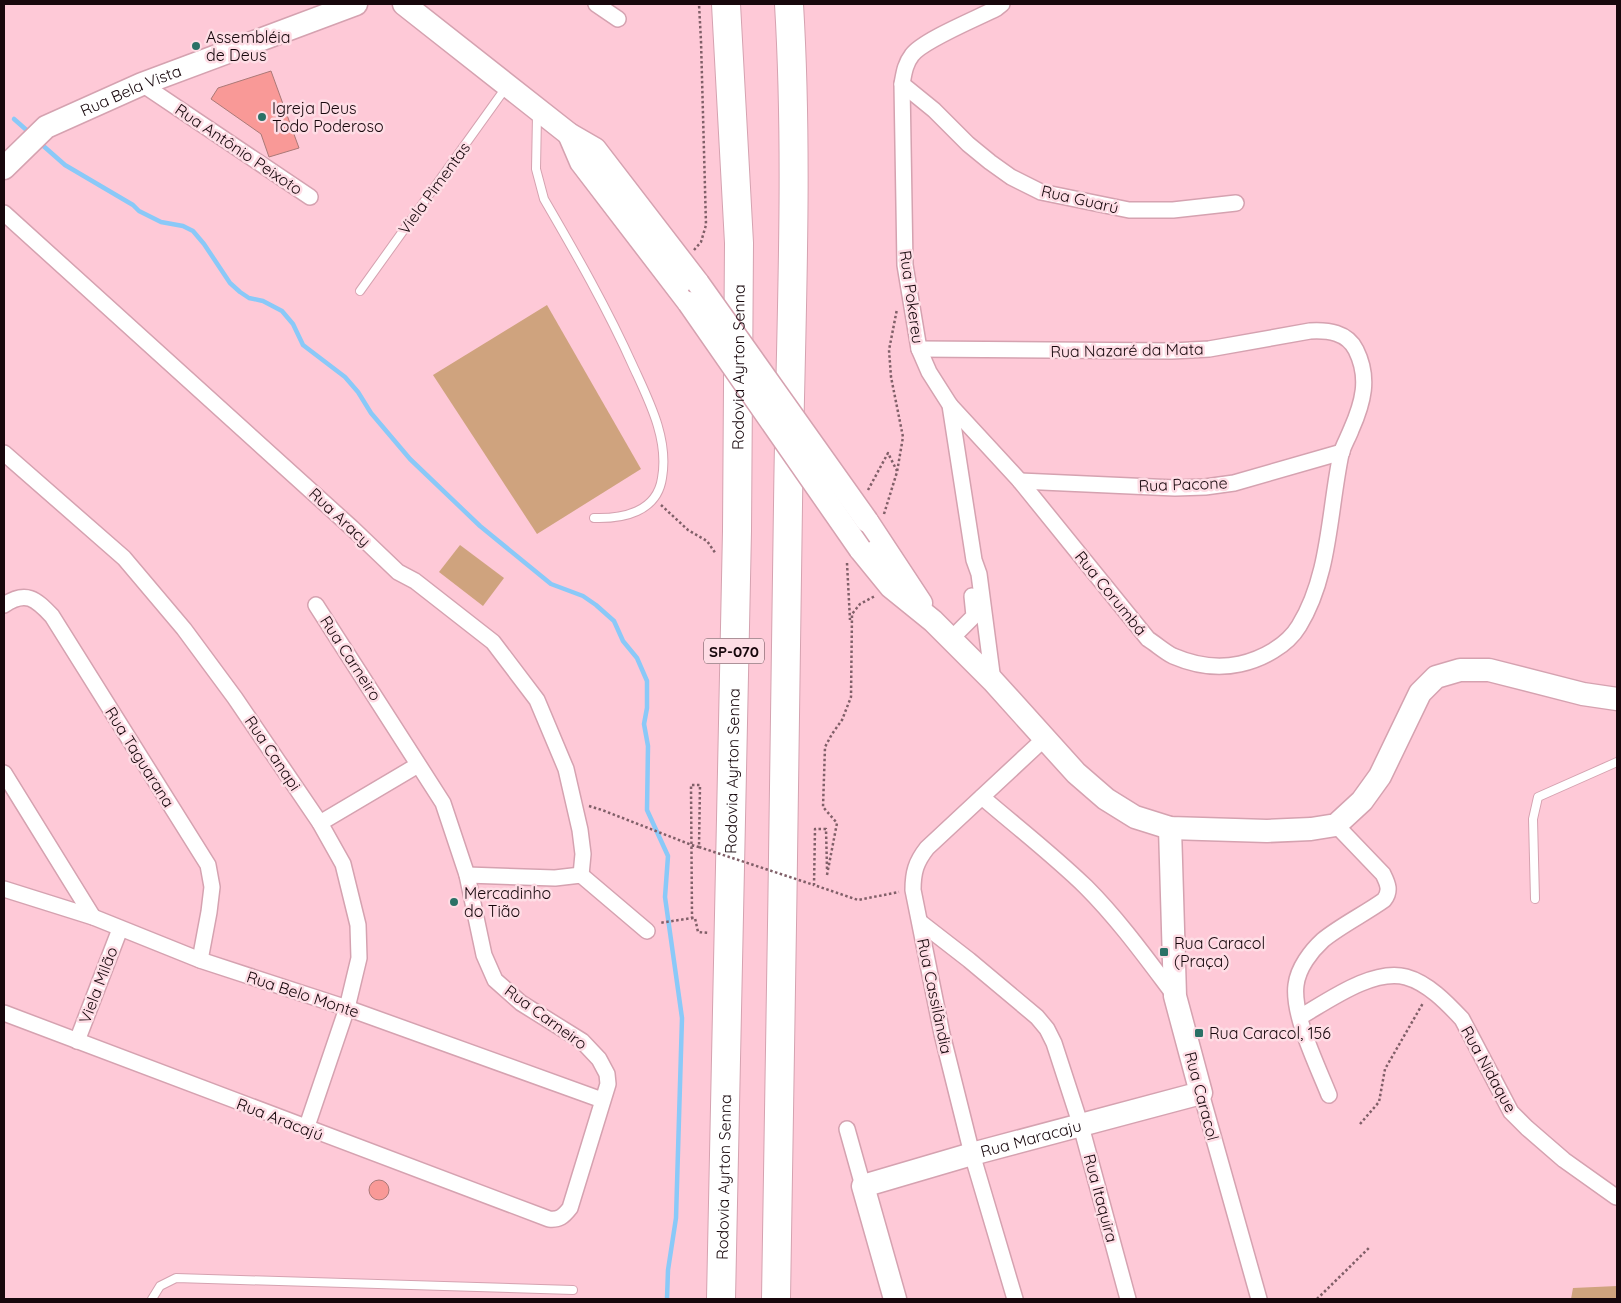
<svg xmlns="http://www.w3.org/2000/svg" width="1621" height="1303" font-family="Quicksand,sans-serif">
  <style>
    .green { fill: #cfa37e }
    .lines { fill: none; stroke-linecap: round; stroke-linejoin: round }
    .stream { stroke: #8ac9f8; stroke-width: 4.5 }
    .building { fill: #f99997; stroke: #aa7977 }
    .lane-casing { stroke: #d5a2b0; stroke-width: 10 }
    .street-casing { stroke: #d5a2b0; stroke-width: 18 }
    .secondary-casing { stroke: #d5a2b0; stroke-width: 25 }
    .highway-casing { stroke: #d5a2b0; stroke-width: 30 }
    .path { stroke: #805f68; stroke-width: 2.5; stroke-dasharray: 2.5 2.5; stroke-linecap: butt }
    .lane { stroke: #fff; stroke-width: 8 }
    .street { stroke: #fff; stroke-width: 15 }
    .secondary { stroke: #fff; stroke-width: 22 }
    .highway { stroke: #fff; stroke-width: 28 }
    .secondary-bridge-casing { stroke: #d5a2b0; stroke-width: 25; stroke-linecap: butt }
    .path-bridge { stroke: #805f68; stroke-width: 2.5; stroke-dasharray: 2.5 2.5; stroke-linecap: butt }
    .secondary-bridge { stroke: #fff; stroke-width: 22 }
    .poi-dot { fill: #2b7166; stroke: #fedde5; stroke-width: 2 }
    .labels { text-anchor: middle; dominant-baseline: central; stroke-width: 5; stroke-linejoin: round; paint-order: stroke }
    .shield { fill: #fedde5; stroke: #5c474d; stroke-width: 1 }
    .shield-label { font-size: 15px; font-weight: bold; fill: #17070c }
    .poi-label { font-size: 16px; fill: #17070c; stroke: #fedde5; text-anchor: start }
    .street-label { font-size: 16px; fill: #17070c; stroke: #fedde5 }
  </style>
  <rect width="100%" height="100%" fill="#fec9d7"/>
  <g class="green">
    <polygon points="547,305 641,469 537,534 433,375"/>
    <polygon points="460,545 504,578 483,606 439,572"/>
    <polygon points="1617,1286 1617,1299 1571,1299 1573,1288"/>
  </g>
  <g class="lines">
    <g class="stream">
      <polyline points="14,119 31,134"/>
      <polyline points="40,143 65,165 133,205 139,211 161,222 183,226 193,231 204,244 230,283 240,292 249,298 263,301 282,311 293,324 303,345 345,377 358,392 371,413 410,459 480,526 551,584 583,596 596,605 614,621 623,641 637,658 647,681 647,708 644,724 648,746 647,810 668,856 665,897 682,1018 676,1218 668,1270 667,1299"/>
    </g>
  </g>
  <g class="building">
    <polygon points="271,71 299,148 269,157 261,134 211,99 218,88"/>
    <circle cx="379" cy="1190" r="10"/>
  </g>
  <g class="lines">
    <g class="lane-casing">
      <g id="lane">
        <path d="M 537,115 L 536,169 L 544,199 C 576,254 607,308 633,366 C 649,401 669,439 662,478 C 657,512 623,519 594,518"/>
        <polyline points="360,291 507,86"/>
        <polyline points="1535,899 1533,819 1538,797 1617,762"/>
        <polyline points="152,1299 160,1286 176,1278 573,1290"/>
      </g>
    </g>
    <g class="street-casing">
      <g id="street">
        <polyline points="596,4 618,19"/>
        <polyline points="142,84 310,197"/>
        <polyline points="902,84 934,110 968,144 990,162 1011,177 1041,192 1129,210 1173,210 1236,203"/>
        <polyline points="4,213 352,528 398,572 415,581 493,642 537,700 566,769 580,830 583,854 581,875"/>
        <path d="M 919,349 L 1172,351 L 1209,349 L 1310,331 C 1328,330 1347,332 1356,350 C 1370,378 1363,403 1351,430 C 1348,438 1343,446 1341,454 C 1329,511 1330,576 1299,626 C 1287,646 1262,659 1240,664 C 1218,669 1194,665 1173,656 C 1165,652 1156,644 1148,639 L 1020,481 L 950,405"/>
        <polyline points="4,453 124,558 184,629 235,698 320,823 343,864 358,925 359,958 347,1008 306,1129"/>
        <polyline points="1020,481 1175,488 1205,487 1234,483 1342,452"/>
        <path d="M 4,605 C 26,590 36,599 52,616 L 208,865 L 212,887 L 209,912 L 200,960"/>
        <polyline points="951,639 974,616 972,596"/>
        <path d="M 993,681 L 979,574 L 974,560 L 950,405 L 929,372 L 919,349 L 905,265 L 902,84 C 904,73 905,64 912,55 C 923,40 978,18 997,8 L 1002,4"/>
        <polyline points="4,773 93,917"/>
        <path d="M 982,797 C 1017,827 1053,855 1086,887 C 1119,920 1147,959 1175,996"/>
        <polyline points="320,823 418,765"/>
        <polyline points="467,875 555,878 581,875 647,931"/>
        <polyline points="4,889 93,917 200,960 347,1008 602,1100"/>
        <polyline points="920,922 969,960 1037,1017 1047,1029 1054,1043 1081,1126 1128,1299"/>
        <path d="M 4,1013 L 549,1219 C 559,1220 563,1217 570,1208 L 608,1084 L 607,1074 L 599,1059 L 582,1041 L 521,1003 L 495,980 L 484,955 L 467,875 L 443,803 L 316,605"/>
        <path d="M 1300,1017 C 1328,1001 1373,968 1406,977 C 1428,983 1447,1003 1462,1019 L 1511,1112 L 1527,1128 L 1564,1160 L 1616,1197"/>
        <polyline points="77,1041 120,929"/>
        <polyline points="1201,1093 1259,1299"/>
        <path d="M 1329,1095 C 1318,1067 1292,1015 1296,985 C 1298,968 1311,951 1323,940 C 1340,926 1366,913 1384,900 C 1391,891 1388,884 1383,874 L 1336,825"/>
        <polyline points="847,1129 863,1186"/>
        <path d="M 1015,1299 L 972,1154 L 942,1034 L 913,890 C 913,872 916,862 927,848 L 1044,739"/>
      </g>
    </g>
    <g class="secondary-casing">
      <g id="secondary">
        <polyline points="404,4 569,134 595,149 698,283"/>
        <polyline points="569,134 581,162 689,303"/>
        <path id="s1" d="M 4,168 L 46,127 L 142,84 L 356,4"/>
        <polyline points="867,521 921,603"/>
        <polyline points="860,549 891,587 933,621 993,681 1076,773 1106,799 1135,817 1170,828 1267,831 1311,829 1336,825 1362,801 1380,776 1420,693 1436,677 1460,670 1489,670 1583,694 1617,699"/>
        <path id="s2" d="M 895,1299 L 863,1186 L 972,1154 L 1201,1093 L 1175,996 L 1170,828"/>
      </g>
    </g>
    <g class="highway-casing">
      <g id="highway">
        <path id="s3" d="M 721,1299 L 737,531 L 739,243 L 726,4"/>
        <path d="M 776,1299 C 781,1034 784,770 788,505 C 790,338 799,171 789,4"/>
      </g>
    </g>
    <g class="path">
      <polyline points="694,250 701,242 706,225 701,41 699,4"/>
      <polyline points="868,490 888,453 897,471"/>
      <polyline points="661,505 688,530 707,541 716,554"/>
      <polyline points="884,514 897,472 903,437 891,377 889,350 897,309"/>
      <polyline points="847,563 850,620"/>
      <path d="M 589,806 L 602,810 L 684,842 C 689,844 694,846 699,847 L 700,785 L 691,785 L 692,918 L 659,923"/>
      <polyline points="827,869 826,829 815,829 814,885 858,900 899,892"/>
      <polyline points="827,875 837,823 823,807 825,747 832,734 842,720 851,697 852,614 860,604 875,596"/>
      <polyline points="691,918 695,918 698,932 709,933"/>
      <polyline points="1360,1124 1379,1102 1385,1069 1423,1003"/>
      <polyline points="1317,1299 1370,1247"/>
    </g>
    <use href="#lane" class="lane"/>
    <use href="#street" class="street"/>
    <use href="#secondary" class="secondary"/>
    <use href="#highway" class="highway"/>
    <g class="secondary-bridge-casing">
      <g id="secondary-bridge">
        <polyline points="698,283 867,521"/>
        <polyline points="689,303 860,549"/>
      </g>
    </g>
    <polyline class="path-bridge" points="699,847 814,885"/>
    <use href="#secondary-bridge" class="secondary-bridge"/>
  </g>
  <g class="poi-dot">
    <circle cx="196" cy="46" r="5"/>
    <circle cx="262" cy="117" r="5"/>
    <circle cx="454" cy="902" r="5"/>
    <rect x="1159" y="947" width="10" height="10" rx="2.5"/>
    <rect x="1194" y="1028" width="10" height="10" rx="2.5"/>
  </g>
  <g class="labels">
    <rect class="shield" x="704" y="638.5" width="60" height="25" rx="4"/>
    <g class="shield-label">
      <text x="734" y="651">SP-070</text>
    </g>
    <g class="poi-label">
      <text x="206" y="37">Assembléia<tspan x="206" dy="18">de Deus</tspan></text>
      <text x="272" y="108">Igreja Deus<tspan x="272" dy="18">Todo Poderoso</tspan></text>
      <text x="464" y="893">Mercadinho<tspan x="464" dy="18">do Tião</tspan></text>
      <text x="1174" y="943">Rua Caracol<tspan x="1174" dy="18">(Praça)</tspan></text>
      <text x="1209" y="1033">Rua Caracol, 156</text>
    </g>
    <g class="street-label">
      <text stroke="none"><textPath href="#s1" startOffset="151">Rua Bela Vista</textPath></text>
      <text transform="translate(239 149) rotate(34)">Rua Antônio Peixoto</text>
      <text transform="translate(434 188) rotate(-54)">Viela Pimentas</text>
      <text transform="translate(1080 199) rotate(13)">Rua Guarú</text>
      <text transform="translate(912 297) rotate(82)">Rua Pokereu</text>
      <text transform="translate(1127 350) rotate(-1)">Rua Nazaré da Mata</text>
      <text stroke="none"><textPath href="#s3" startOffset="932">Rodovia Ayrton Senna</textPath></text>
      <text transform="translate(1183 484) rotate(-2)">Rua Pacone</text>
      <text transform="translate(340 517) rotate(43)">Rua Aracy</text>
      <text transform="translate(1111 593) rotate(51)">Rua Corumbá</text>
      <text transform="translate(351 658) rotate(57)">Rua Carneiro</text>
      <text transform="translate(273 753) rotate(56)">Rua Canapi</text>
      <text transform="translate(140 757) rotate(58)">Rua Taguarana</text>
      <text stroke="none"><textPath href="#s3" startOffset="528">Rodovia Ayrton Senna</textPath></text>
      <text transform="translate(98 985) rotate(-69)">Viela Milão</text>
      <text transform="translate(303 994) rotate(18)">Rua Belo Monte</text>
      <text transform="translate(935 996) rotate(78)">Rua Cassilândia</text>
      <text transform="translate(546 1017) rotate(36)">Rua Carneiro</text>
      <text transform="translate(1489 1069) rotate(61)">Rua Nidaque</text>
      <text transform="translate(1202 1096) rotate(75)">Rua Caracol</text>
      <text transform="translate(280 1119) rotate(21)">Rua Aracajú</text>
      <text stroke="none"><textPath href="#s2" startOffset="292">Rua Maracaju</textPath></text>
      <text stroke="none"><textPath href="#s3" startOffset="122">Rodovia Ayrton Senna</textPath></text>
      <text transform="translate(1101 1198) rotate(75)">Rua Itaquira</text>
    </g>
  </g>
  <rect width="1621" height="1303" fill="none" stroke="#17070c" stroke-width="10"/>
</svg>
